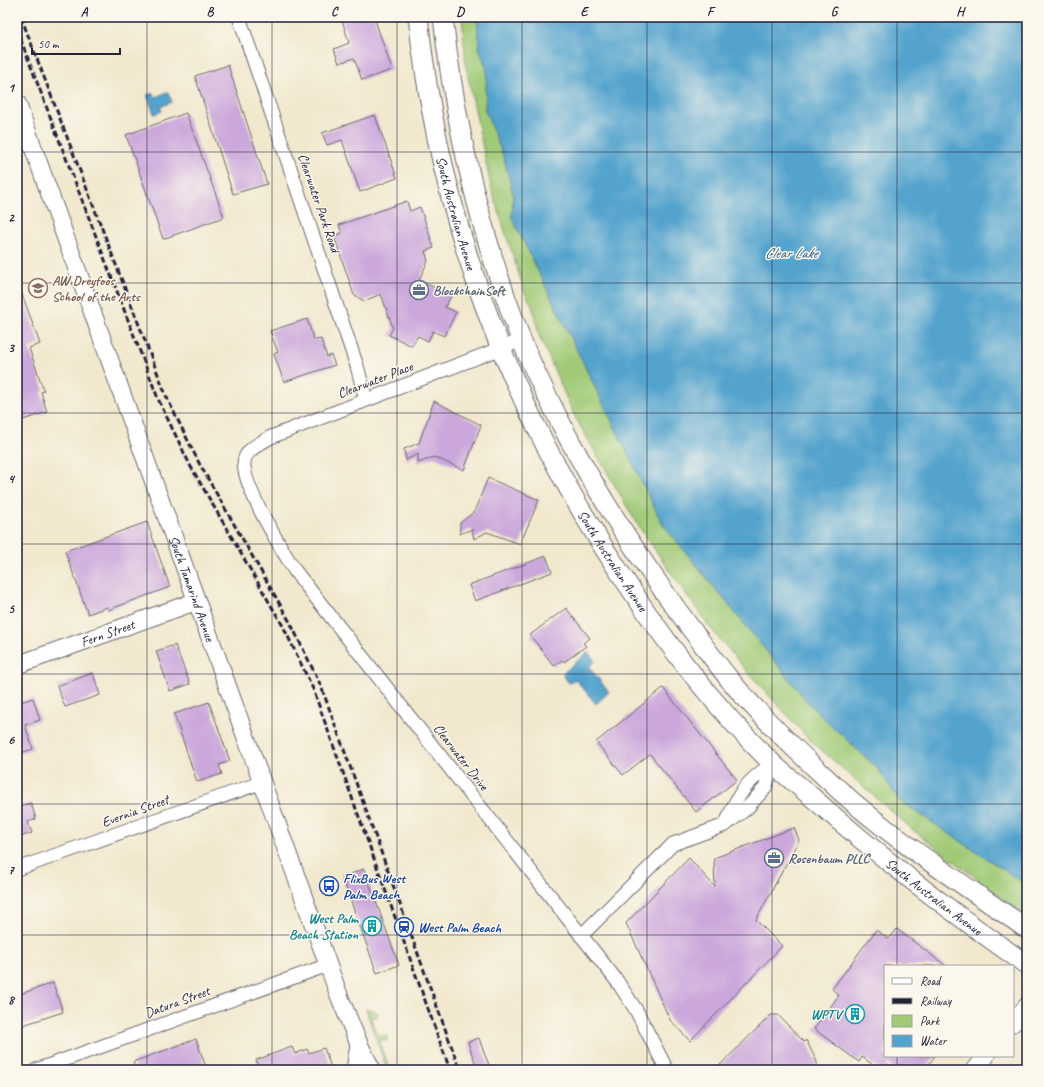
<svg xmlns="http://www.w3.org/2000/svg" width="1044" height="1087" font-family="Caveat,sans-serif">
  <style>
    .green { fill: #a0ca77; stroke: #617659 }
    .water { fill: #52a3cd; stroke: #3a6284 }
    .building { fill: #cba7db }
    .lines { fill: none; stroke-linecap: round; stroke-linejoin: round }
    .minor-casing { stroke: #6a676e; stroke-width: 15 }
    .tertiary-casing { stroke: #6a676e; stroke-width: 19 }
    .secondary-casing { stroke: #6a676e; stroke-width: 21 }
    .minor { stroke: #fff; stroke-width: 13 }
    .tertiary { stroke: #fff; stroke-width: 17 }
    .secondary { stroke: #fff; stroke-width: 19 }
    .rail { stroke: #22223b; stroke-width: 3; stroke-dasharray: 6 3; stroke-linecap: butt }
    .grid { fill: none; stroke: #22223b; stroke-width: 1; stroke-opacity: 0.55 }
    .labels { text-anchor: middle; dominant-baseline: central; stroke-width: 3; stroke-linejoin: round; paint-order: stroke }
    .street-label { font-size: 14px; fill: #22223b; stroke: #fbf7ec }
    .education-label { font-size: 14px; font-weight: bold; fill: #785e54; stroke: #fbf7ec; text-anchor: start }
    .service-label { font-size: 14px; font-weight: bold; fill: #4e5e75; stroke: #fbf7ec; text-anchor: start }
    .transit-label { font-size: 14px; font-weight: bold; fill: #164399; stroke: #fbf7ec; text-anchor: start }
    .culture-label { font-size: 14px; font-weight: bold; fill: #0d838f; stroke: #fbf7ec; text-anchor: end }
    .water-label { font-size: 15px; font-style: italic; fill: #385c7d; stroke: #fbf7ec }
    .neatline { fill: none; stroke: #22223b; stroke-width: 1.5 }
    .grid-label { font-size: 13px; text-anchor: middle; font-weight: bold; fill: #22223b }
  </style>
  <rect width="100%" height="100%" fill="#fbf7ec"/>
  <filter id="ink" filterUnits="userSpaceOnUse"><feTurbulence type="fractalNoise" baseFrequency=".025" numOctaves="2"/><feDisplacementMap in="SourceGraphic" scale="8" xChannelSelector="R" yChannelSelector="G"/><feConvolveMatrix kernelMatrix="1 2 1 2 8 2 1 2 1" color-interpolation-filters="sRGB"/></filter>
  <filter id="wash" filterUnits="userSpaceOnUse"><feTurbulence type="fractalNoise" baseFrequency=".012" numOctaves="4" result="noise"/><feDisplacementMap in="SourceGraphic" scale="16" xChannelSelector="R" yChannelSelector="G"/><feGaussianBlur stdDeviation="0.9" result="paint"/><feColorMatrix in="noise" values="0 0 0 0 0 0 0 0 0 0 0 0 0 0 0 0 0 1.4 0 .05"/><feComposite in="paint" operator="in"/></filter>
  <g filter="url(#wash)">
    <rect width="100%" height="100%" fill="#f1e8ce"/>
    <g class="green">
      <polygon points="462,17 477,17 479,47 487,69 485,110 504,158 513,194 512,218 662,523 811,706 878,769 900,801 1027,885 1027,917 913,830 810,740 744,668 707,624 637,524 574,415 539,335 532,305 525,293 492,191 466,67"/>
      <polygon points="366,1009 373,1010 378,1013 377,1017 370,1017 377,1034 388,1037 387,1041 379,1040 390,1070 387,1070"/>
    </g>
    <g class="water">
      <polygon points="477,17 1027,17 1027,885 900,801 878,769 811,706 662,523 512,218 513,194 504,158 485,110 487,69 479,47"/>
      <polygon points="168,92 172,102 160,107 162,111 154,114 147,95 153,93 155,97"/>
      <polygon points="588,652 595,661 589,667 609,692 596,704 575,679 569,683 562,674"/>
    </g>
    <g id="blocks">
      <g class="building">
        <polygon points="349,17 374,17 392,70 362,80 354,58 339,63 334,49 349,43 342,20"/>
        <polygon points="228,65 267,184 233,194 195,76"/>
        <polygon points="186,113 224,217 163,239 126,135"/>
        <polygon points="375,115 397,178 360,192 342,140 327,145 322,133"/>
        <polygon points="407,201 410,211 420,207 434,248 425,251 428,261 419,280 451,296 445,307 456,312 444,336 433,331 428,341 418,336 412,346 389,335 393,328 381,294 364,301 354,295 334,236 342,233 339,225"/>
        <polygon points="17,283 18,283 40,344 29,348 44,391 41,392 47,412 17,422"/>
        <polygon points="307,319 314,340 321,339 327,357 331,355 335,365 284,382 274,354 278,352 270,331"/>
        <polygon points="434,401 481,425 464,470 434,457 418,463 418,454 406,460 404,449 419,443"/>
        <polygon points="488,478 539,500 520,544 487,532 474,539 472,529 460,534 460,523 474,512"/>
        <polygon points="147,522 170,587 108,610 107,607 88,614 65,551"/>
        <polygon points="546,556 552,572 475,601 469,585"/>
        <polygon points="566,608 590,638 583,643 586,646 564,662 562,660 554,666 530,635"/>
        <polygon points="175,645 190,684 170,691 156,651"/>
        <polygon points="93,673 100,695 65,707 57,686"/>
        <polygon points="663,688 737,780 696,812 650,754 623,775 596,742"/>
        <polygon points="33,698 40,720 25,725 33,749 17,754 17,703"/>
        <polygon points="209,702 230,761 219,765 222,774 197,782 174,714"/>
        <polygon points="31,803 36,819 28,822 32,833 17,838 17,808"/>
        <polygon points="794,828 799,840 756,920 782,946 690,1041 670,1020 626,923 689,858 715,887 714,858"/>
        <polygon points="364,869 399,965 377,973 342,877"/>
        <polygon points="897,929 946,966 885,966 885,1056 935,1056 924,1070 895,1070 888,1064 884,1070 880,1070 862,1057 859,1062 814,1029 839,995 832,989 876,930 889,939"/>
        <polygon points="53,983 63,1012 17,1027 17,995"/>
        <polygon points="771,1015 778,1015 804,1042 806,1040 817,1062 817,1070 715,1070"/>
        <polygon points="479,1038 483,1050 491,1070 478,1070 472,1054 468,1042"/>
        <polygon points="196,1039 207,1070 136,1070 133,1062"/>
        <polygon points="292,1047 295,1054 307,1049 309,1053 324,1048 332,1070 259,1070 256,1060"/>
      </g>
    </g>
  </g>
  <g filter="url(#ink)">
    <use href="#blocks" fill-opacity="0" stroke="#6a676e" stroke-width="1"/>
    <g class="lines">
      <g class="minor-casing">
        <g id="minor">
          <polyline points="239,17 357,366 366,400"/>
          <path d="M 522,340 L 271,437 C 262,442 249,448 245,458 C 237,478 283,551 295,571 L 617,981 L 636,1010 L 667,1070"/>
          <path d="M 726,824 C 737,795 746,781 773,764"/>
          <polyline points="17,869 263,782"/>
          <polyline points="581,936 673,844 725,825 747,808 765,788 773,764"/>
          <polyline points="36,1070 328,965"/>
        </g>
      </g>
      <g class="tertiary-casing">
        <g id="tertiary">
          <path id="s1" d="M 17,103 L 340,998 L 359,1044 L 372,1070"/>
          <path id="s2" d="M 17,665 L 197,601"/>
          <polyline points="1013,1023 1027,1006"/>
          <polyline points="355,1070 359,1044"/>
          <polyline points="975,1070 986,1056"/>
        </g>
      </g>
      <g class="secondary-casing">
        <g id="secondary">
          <path id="s3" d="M 418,17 C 441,228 512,413 630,588 C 671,650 717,709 770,761 C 784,775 800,786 814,799 C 882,859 954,914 1027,965"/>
          <path d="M 443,17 C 455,127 481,236 521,339 C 535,374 553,408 570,441 C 605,506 645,567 689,626 C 706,648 722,672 741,693 C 771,726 804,758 837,788 C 895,841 963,884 1027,929"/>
        </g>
      </g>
      <use href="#minor" class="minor"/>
      <use href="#tertiary" class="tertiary"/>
      <use href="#secondary" class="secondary"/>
      <g class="rail">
        <polyline points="21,17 167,398 199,463 290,622 321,686 460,1070"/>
        <polyline points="17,30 159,401 191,467 283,626 313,689 450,1070"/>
      </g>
    </g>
  </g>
  <path class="grid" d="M 147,17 L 147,1070M 272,17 L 272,1070M 397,17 L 397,1070M 522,17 L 522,1070M 647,17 L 647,1070M 772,17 L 772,1070M 897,17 L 897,966M 17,152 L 1027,152M 17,283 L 1027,283M 17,413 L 1027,413M 17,544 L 1027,544M 17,674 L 1027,674M 17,804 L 1027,804M 17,935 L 1027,935M 897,1056 L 897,1070"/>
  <defs>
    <g id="school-ring" transform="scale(1)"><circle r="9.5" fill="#fbf7ec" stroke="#8d6e63" stroke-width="1.5"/><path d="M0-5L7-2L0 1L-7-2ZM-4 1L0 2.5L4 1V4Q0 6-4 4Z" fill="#8d6e63"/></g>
    <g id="office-ring" transform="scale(1)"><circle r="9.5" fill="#fbf7ec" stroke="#5c6f8a" stroke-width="1.5"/><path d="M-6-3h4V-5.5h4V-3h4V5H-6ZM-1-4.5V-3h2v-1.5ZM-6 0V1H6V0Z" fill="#5c6f8a"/></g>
    <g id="bus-ring" transform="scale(1)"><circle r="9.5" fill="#fbf7ec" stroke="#1a4fb4" stroke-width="1.5"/><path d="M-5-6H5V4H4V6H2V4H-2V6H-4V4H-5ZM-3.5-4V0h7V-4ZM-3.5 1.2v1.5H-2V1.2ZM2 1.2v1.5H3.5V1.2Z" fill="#1a4fb4"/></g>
    <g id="building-ring" transform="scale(1)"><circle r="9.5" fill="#fbf7ec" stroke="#0f9aa8" stroke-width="1.5"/><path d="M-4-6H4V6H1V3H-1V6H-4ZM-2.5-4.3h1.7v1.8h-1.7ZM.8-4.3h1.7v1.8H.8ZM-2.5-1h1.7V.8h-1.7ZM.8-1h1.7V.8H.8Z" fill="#0f9aa8"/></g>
    <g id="station-ring" transform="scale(1)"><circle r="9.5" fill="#fbf7ec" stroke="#1a4fb4" stroke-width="1.5"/><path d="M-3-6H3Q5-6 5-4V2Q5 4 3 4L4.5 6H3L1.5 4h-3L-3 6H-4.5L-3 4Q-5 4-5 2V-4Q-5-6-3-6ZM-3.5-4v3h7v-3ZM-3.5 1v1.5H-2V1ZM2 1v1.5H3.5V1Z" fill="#1a4fb4"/></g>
  </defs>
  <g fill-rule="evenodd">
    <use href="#school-ring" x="38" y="288"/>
    <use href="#office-ring" x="419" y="290"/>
    <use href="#office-ring" x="774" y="858"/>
    <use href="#bus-ring" x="329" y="886"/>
    <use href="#building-ring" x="372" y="926"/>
    <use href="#station-ring" x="404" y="927"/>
    <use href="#building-ring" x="855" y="1014"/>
  </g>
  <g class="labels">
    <g class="street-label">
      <text transform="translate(319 203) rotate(71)">Clearwater Park Road</text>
      <text stroke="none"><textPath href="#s3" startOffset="200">South Australian Avenue</textPath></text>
      <text transform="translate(375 380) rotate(-21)">Clearwater Place</text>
      <text stroke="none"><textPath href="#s3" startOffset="583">South Australian Avenue</textPath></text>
      <text stroke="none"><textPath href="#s1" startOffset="516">South Tamarind Avenue</textPath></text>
      <text stroke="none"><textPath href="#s2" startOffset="96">Fern Street</textPath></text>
      <text transform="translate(461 757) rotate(52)">Clearwater Drive</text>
      <text transform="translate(135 811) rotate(-20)">Evernia Street</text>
      <text stroke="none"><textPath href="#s3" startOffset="1051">South Australian Avenue</textPath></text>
      <text transform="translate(177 1002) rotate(-20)">Datura Street</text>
    </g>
    <g class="education-label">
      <text x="52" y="280">AW Dreyfoos<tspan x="52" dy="16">School of the Arts</tspan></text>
    </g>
    <g class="service-label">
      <text x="433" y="290">BlockchainSoft</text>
      <text x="788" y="858">Rosenbaum PLLC</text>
    </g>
    <g class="transit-label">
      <text x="343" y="878">FlixBus West<tspan x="343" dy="16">Palm Beach</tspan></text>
      <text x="418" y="927">West Palm Beach</text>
    </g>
    <g class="culture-label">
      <text x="358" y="918">West Palm<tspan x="358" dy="16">Beach Station</tspan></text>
      <text x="841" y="1014">WPTV</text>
    </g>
    <g class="water-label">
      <text x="791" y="253">Clear Lake</text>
    </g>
  </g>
  <rect width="1044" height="1087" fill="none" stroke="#fbf7ec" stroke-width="44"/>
  <rect x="884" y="965" width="130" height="92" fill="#fbf7ec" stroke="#a4a2a5"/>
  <rect x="892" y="978" width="20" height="6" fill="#ffffff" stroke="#a4a2a5"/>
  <text x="920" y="985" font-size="12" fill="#22223b">Road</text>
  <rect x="892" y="998" width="20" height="6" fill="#22223b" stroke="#a4a2a5"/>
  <text x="920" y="1005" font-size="12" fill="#22223b">Railway</text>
  <rect x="892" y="1015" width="20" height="12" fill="#a0ca77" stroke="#a4a2a5"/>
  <text x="920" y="1025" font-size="12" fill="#22223b">Park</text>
  <rect x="892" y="1035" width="20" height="12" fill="#52a3cd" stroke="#a4a2a5"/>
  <text x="920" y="1045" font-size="12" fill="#22223b">Water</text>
  <path d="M32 48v6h88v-6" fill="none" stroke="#22223b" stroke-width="2"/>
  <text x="38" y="48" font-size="12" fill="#22223b" stroke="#fbf7ec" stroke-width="3" paint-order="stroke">50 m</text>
  <rect x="22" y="22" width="1000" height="1043" class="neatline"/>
  <g class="grid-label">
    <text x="84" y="16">A</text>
    <text x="210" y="16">B</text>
    <text x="334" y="16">C</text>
    <text x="460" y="16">D</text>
    <text x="584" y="16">E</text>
    <text x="710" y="16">F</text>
    <text x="834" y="16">G</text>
    <text x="960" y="16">H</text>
    <text x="11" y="92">1</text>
    <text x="11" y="222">2</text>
    <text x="11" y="352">3</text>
    <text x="11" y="483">4</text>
    <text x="11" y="613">5</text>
    <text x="11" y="744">6</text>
    <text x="11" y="874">7</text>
    <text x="11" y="1004">8</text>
  </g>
</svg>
